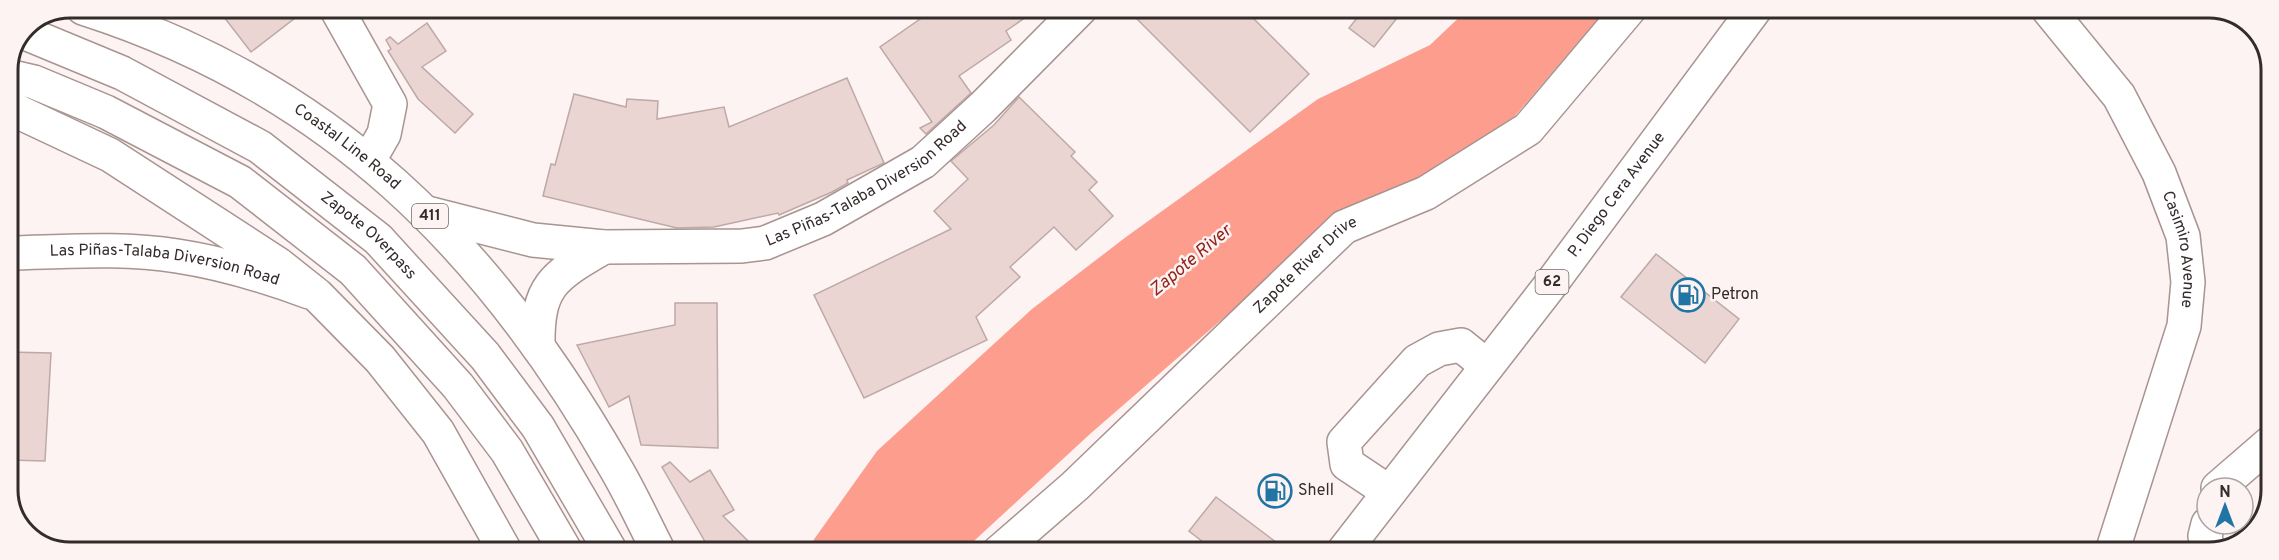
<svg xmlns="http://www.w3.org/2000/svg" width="2279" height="560" font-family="Overpass,sans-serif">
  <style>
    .forest { fill: #fd9d8e }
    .building { fill: #ead5d2; stroke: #bda9a5; stroke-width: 1.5 }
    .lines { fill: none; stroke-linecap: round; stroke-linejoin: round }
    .minor-casing { stroke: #a89491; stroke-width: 36 }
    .major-casing { stroke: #a89491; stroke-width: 36 }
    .highway-casing { stroke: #a89491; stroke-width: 36 }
    .minor { stroke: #fff; stroke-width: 33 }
    .major { stroke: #fff; stroke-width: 33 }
    .highway { stroke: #fff; stroke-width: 33 }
    .labels { text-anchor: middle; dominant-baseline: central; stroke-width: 5; stroke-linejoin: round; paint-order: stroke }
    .shield { fill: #fcf3f2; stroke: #706867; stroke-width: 1.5 }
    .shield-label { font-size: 15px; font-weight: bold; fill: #342c2b }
    .street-label { font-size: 16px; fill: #342c2b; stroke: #fcf3f2 }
    .poi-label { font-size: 16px; fill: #342c2b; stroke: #fcf3f2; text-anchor: start }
    .water-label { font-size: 18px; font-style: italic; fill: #912319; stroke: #fcf3f2 }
    .rim { fill: none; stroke: #342c2b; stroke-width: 3 }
  </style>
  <rect width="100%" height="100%" fill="#fcf3f2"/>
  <polygon class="forest" points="1469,8 1607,8 1515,116 1418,181 1340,224 1235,308 1090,434 962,552 805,552 877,451 1032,309 1126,237 1318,99 1430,45"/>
  <g class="building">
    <polygon points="217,8 308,8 251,52"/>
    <polygon points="936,8 1039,8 1006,31 1011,40 959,76 971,93 926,134 920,128 932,122 880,47"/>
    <polygon points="1126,8 1243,8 1309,74 1250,132"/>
    <polygon points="1365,8 1405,8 1374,47 1349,28"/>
    <polygon points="427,23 446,51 422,67 473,114 455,133 418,99 388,51 391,49 386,40 390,37 398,44"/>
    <polygon points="847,78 884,163 847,180 848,183 832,192 779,215 778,213 714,227 677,228 543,196 551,164 555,165 574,94 626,107 627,99 658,101 657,119 724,107 729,127"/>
    <polygon points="1019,97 1075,152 1071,156 1097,182 1089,190 1113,216 1076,250 1054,227 1010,267 1020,277 976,317 987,340 864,398 814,295 951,229 934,211 968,179 951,161 994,125"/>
    <polygon points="1656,254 1739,319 1705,363 1621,297"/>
    <polygon points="675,303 717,303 718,448 641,445 629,396 609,407 577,345 675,325"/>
    <polygon points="8,352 51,353 45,461 8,460"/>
    <polygon points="670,462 690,482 710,470 734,510 723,516 759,552 711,552 662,467"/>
    <polygon points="1216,497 1252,524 1289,552 1216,552 1189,531"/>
  </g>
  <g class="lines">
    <g class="minor-casing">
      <g id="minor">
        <polyline points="336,8 390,104 384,134 369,160"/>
        <path id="s1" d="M 2048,9 L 2119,96 L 2159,173 L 2183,236 L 2188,282 L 2184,326 L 2112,552"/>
        <path id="s2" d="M 427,213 L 533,240 L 604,247 L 742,246 L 765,243 L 823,219 L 923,162 L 983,107 L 1081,8"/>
        <path d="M 538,346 C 537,285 554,276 604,247"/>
        <polyline points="2218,488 2270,443"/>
        <polyline points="1389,492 1347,464 1344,442 1417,361 1439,349 1461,345 1487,366"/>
        <polyline points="2208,524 2205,536 2208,552"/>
        <path id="s3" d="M 999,552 L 1075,486 L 1344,227 L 1426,193 L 1528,129 L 1630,8"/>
      </g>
    </g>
    <g class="major-casing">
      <g id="major">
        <path id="s4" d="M 8,253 C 63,252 122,247 177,256 C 223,263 266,276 309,292"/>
        <path id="s5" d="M 1343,552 L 1548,288 L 1755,9"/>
      </g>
    </g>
    <g class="highway-casing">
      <g id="highway">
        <path id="s6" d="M 83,8 C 330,87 488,245 615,467 C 631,494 644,523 659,552"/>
        <path id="s7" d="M 23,32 L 122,73 L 260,147 L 378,239 L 485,356 L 538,427 L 611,552"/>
        <polyline points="8,76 34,82 106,112 240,182 353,270 458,386 507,451 566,552"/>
        <polyline points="8,107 110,155 278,264 317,295 380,359 438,432 505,551"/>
      </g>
    </g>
    <use href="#minor" class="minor"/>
    <use href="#major" class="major"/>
    <use href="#highway" class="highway"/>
  </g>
  <defs>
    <g id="fuel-ring" transform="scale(1.725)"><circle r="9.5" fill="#fcf3f2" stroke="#2175a5" stroke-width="1.5"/><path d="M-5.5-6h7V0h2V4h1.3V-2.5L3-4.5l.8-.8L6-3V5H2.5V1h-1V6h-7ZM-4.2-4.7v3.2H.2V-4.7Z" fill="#2175a5"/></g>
  </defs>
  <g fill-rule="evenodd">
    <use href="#fuel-ring" x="1688" y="295"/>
    <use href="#fuel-ring" x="1275" y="491"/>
  </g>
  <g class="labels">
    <g class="shield">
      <rect x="412" y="204" width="36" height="24" rx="4.5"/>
      <rect x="1535.5" y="270" width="33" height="24" rx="4.5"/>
    </g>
    <g class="shield-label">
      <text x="430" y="216">411</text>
      <text x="1552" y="282">62</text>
    </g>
    <g class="street-label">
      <text stroke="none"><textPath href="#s6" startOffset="300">Coastal Line Road</textPath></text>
      <text stroke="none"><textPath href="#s2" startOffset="460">Las Piñas-Talaba Diversion Road</textPath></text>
      <text stroke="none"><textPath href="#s5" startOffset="450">P. Diego Cera Avenue</textPath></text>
      <text stroke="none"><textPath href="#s7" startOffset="404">Zapote Overpass</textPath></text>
      <text stroke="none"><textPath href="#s1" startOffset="279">Casimiro Avenue</textPath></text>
      <text stroke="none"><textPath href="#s3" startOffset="420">Zapote River Drive</textPath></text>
      <text stroke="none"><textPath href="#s4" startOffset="158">Las Piñas-Talaba Diversion Road</textPath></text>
    </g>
    <g class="poi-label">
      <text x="1711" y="295">Petron</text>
      <text x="1298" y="491">Shell</text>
    </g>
    <g class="water-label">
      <text transform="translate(1191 261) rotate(-40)">Zapote River</text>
    </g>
  </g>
  <path d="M0 0H2279V560H0ZM70 18H2209A52 52 0 0 1 2261 70V490A52 52 0 0 1 2209 542H70A52 52 0 0 1 18 490V70A52 52 0 0 1 70 18Z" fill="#fcf3f2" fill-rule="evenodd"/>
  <path class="rim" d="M70 18H2209A52 52 0 0 1 2261 70V490A52 52 0 0 1 2209 542H70A52 52 0 0 1 18 490V70A52 52 0 0 1 70 18Z"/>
  <g transform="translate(2225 506)"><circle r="28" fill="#fcf3f2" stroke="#aca3a2" stroke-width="1.5"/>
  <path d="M0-4.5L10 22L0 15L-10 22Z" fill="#2175a5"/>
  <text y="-9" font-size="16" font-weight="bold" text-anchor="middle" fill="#342c2b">N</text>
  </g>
</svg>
